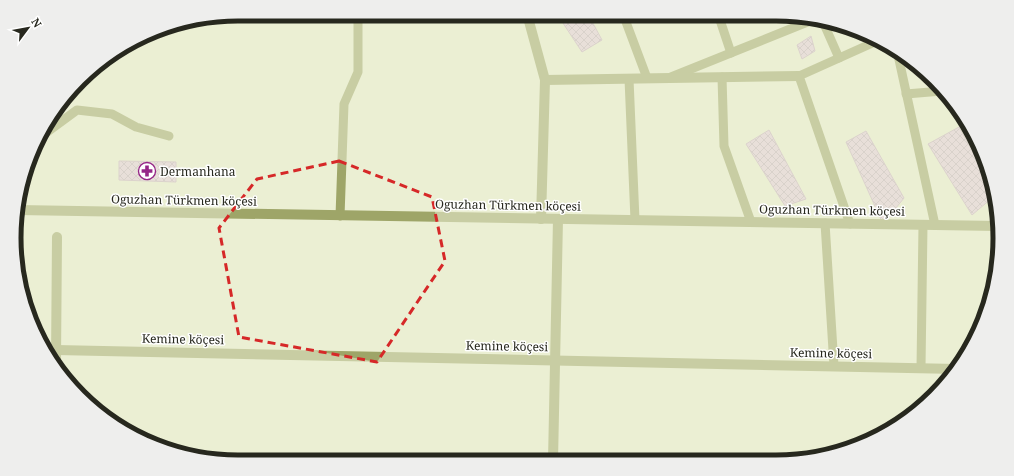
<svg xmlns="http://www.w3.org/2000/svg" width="1014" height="476" font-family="'Noto Serif',serif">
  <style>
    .building { fill: url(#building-cross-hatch); stroke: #c9b1c4 }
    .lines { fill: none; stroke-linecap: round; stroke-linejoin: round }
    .service { stroke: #9ea568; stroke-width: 9 }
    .minor { stroke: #9ea568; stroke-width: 10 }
    .marked { fill: none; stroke: #d62828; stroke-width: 3; stroke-dasharray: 8 5; stroke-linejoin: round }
    .labels { text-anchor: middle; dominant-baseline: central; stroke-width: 3; stroke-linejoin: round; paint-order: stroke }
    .poi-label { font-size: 12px; fill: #27281e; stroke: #fff; text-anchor: start }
    .street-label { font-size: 12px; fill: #27281e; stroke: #fff }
    .rim { fill: none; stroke: #27281e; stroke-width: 5 }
  </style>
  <defs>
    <pattern id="building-cross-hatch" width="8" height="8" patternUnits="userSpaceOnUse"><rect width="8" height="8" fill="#e5cde0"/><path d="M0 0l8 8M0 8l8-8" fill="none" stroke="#c4b0c0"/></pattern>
  </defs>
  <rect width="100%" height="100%" fill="#ebefd3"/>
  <g class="building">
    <polygon points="557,14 588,14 602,40 582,52"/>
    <polygon points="811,36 815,51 802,59 797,45"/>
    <polygon points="959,127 989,181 992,198 972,215 928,144"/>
    <polygon points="769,130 806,199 785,206 746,144"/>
    <polygon points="866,131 904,198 883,224 846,142"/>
    <polygon points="119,161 176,162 176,182 119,180"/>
  </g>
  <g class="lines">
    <g class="service">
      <polyline points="623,14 647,78"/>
      <polyline points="718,14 731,53"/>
      <polyline points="824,24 839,58"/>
      <polyline points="898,55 935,225"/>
      <polyline points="671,77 810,21"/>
      <polyline points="722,77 724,146 751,222"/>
      <polyline points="629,79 635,220"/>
      <polyline points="906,94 942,91"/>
      <polyline points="43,135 77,110 112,114 136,127 169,136"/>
      <polyline points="340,216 344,104 358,72 358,14"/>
      <polyline points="825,223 834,366"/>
      <polyline points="850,224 799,76 877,41"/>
      <polyline points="921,368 923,225"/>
    </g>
    <g class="minor">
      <polyline points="527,14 545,80 541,219"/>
      <polyline points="545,80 799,76"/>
      <polyline points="18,210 998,226"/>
      <polyline points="56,350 957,369"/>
      <polyline points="56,361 57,237"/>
      <polyline points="553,461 558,219"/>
    </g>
  </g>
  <path d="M0 0H1014V476H0ZM 339,161 L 432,197 L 445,261 L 377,362 L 239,337 L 219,228 L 257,179 Z" fill="#ebefd3" fill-opacity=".55" fill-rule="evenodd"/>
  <path class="marked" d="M 339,161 L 432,197 L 445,261 L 377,362 L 239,337 L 219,228 L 257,179 Z"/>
  <defs>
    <g id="pharmacy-ring" transform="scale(0.9)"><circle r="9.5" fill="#fff" stroke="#952687" stroke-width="1.5"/><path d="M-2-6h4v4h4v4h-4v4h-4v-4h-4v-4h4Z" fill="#952687"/></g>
  </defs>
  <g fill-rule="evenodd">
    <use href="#pharmacy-ring" x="147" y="171"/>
  </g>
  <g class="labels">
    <g class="poi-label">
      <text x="160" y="171">Dermanhana</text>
    </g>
    <g class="street-label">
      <text transform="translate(184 200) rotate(1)">Oguzhan Türkmen köçesi</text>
      <text transform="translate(508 205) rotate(1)">Oguzhan Türkmen köçesi</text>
      <text transform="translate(832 210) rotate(1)">Oguzhan Türkmen köçesi</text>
      <text transform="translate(183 339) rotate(1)">Kemine köçesi</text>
      <text transform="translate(507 346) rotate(1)">Kemine köçesi</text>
      <text transform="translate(831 353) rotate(1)">Kemine köçesi</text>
    </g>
  </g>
  <path d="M0 0H1014V476H0ZM238 21H776A217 217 0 0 1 993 238V238A217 217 0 0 1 776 455H238A217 217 0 0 1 21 238V238A217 217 0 0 1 238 21Z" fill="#eeeeed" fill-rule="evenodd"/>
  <path class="rim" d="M238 21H776A217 217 0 0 1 993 238V238A217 217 0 0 1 776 455H238A217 217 0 0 1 21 238V238A217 217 0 0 1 238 21Z"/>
  <g transform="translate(28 28) rotate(58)" stroke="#ffffff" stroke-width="3" paint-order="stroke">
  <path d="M0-3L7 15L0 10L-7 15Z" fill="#27281e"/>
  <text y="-6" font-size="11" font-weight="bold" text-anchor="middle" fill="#27281e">N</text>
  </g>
</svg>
